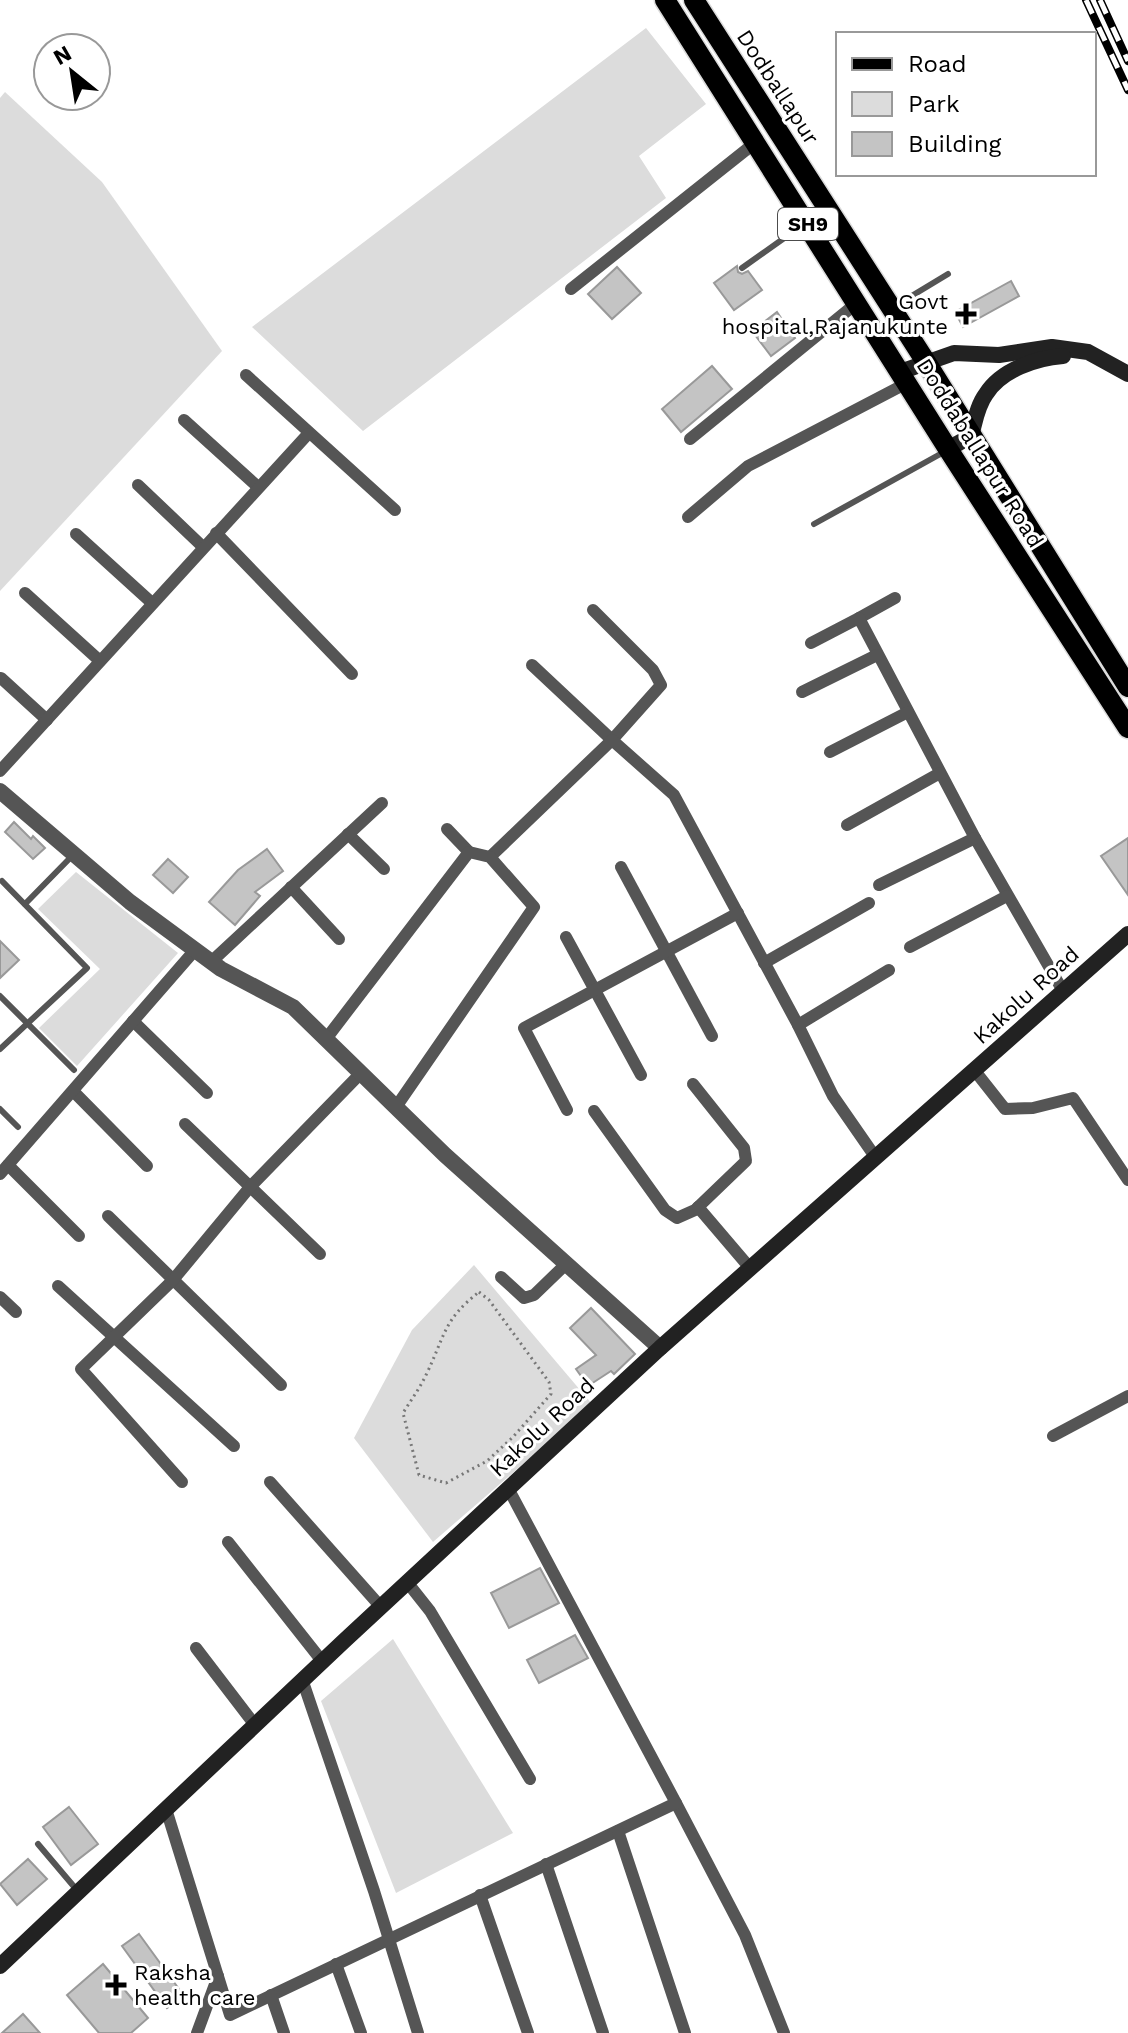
<svg xmlns="http://www.w3.org/2000/svg" width="1128" height="2033" font-family="'Work Sans',sans-serif">
  <style>
    .green { fill: #dcdcdc }
    .building { fill: #c4c4c4; stroke: #999; stroke-width: 2 }
    .lines { fill: none; stroke-linecap: round; stroke-linejoin: round }
    .primary-casing { stroke: #dbdbdb; stroke-width: 23 }
    .path { stroke: #777; stroke-width: 3; stroke-dasharray: 2 4; stroke-linecap: butt }
    .service { stroke: #555; stroke-width: 6 }
    .minor { stroke: #555; stroke-width: 12 }
    .tertiary { stroke: #555; stroke-width: 16 }
    .secondary { stroke: #222; stroke-width: 16 }
    .primary { stroke: #000; stroke-width: 20 }
    .rail-casing { stroke: #000; stroke-width: 8 }
    .rail { stroke: #fff; stroke-width: 5; stroke-dasharray: 15; stroke-linecap: butt }
    .poi-dot { fill: #000; stroke: #fff; stroke-width: 3 }
    .labels { text-anchor: middle; dominant-baseline: central; stroke-width: 6; stroke-linejoin: round; paint-order: stroke }
    .shield { fill: #fff; stroke: #4c4c4c; stroke-width: 2 }
    .shield-label { font-size: 20px; font-weight: bold; fill: #000 }
    .street-label { font-size: 22px; fill: #000; stroke: #fff }
    .poi-label { font-size: 22px; fill: #000; stroke: #fff; text-anchor: end }
  </style>
  <rect width="100%" height="100%" fill="#fff"/>
  <g class="green">
    <polygon points="646,28 706,104 639,156 666,198 363,431 252,327"/>
    <polygon points="5,92 102,182 222,351 0,591 0,98"/>
    <polygon points="76,872 178,953 77,1066 39,1028 100,969 38,909"/>
    <polygon points="474,1265 592,1404 433,1542 354,1438 412,1330"/>
    <polygon points="393,1639 513,1833 396,1893 321,1701"/>
  </g>
  <g class="building">
    <polygon points="737,266 738,272 742,274 748,271 762,290 734,310 714,283"/>
    <polygon points="617,267 641,293 612,319 588,294"/>
    <polygon points="1011,281 1019,296 963,327 955,312"/>
    <polygon points="777,312 795,338 771,356 752,331"/>
    <polygon points="712,366 732,389 681,432 662,409"/>
    <polygon points="14,822 31,839 33,836 45,848 33,859 5,832"/>
    <polygon points="1128,838 1128,895 1101,856"/>
    <polygon points="267,849 283,871 255,892 260,896 235,925 209,902 238,870"/>
    <polygon points="168,859 188,877 173,893 153,875"/>
    <polygon points="0,941 19,960 0,978"/>
    <polygon points="591,1308 635,1354 614,1374 611,1371 588,1386 576,1369 596,1355 570,1328"/>
    <polygon points="540,1568 559,1603 509,1628 491,1593"/>
    <polygon points="575,1635 588,1658 539,1683 527,1660"/>
    <polygon points="69,1807 98,1844 71,1865 43,1827"/>
    <polygon points="28,1859 47,1879 17,1905 0,1884"/>
    <polygon points="139,1934 184,1996 167,2008 122,1946"/>
    <polygon points="103,1964 148,2018 131,2033 99,2033 67,1995"/>
    <polygon points="23,2014 40,2033 2,2033"/>
  </g>
  <g class="lines">
    <g class="primary-casing">
      <g id="primary">
        <polyline points="665,0 948,449 1128,728"/>
        <polyline points="694,0 926,362 1128,687"/>
      </g>
    </g>
    <path class="path" d="M 479,1292 L 489,1300 L 549,1382 L 551,1394 L 513,1437 L 487,1461 L 446,1483 L 419,1475 L 403,1413 C 411,1400 420,1388 426,1375 C 445,1336 443,1320 479,1292 Z"/>
    <g class="service">
      <polyline points="742,268 804,224"/>
      <polyline points="895,306 948,274"/>
      <polyline points="814,524 944,452"/>
      <polyline points="25,904 73,855"/>
      <polyline points="0,996 74,1070"/>
      <polyline points="0,1049 87,968 2,881"/>
      <polyline points="0,1109 18,1127"/>
      <polyline points="38,1844 76,1889"/>
    </g>
    <g class="minor">
      <polyline points="571,289 756,142"/>
      <polyline points="246,375 395,510"/>
      <polyline points="184,420 258,487"/>
      <polyline points="690,439 858,302"/>
      <polyline points="138,485 203,547"/>
      <polyline points="688,517 748,466 907,383"/>
      <polyline points="216,533 352,674"/>
      <polyline points="76,534 152,603"/>
      <polyline points="25,593 100,661"/>
      <polyline points="859,618 895,598"/>
      <polyline points="811,643 859,618 975,838 1063,991"/>
      <polyline points="532,665 612,740 661,685 653,670 593,610"/>
      <polyline points="1,678 47,720"/>
      <polyline points="802,692 877,655"/>
      <polyline points="830,752 908,712"/>
      <polyline points="0,771 308,434"/>
      <polyline points="847,825 940,773"/>
      <polyline points="447,829 469,852"/>
      <polyline points="348,834 384,869"/>
      <polyline points="490,857 612,740 674,795 798,1025 833,1096 876,1158"/>
      <polyline points="621,867 712,1036"/>
      <polyline points="879,885 975,838"/>
      <polyline points="291,887 339,939"/>
      <polyline points="566,937 641,1075"/>
      <polyline points="910,947 1007,896"/>
      <polyline points="211,962 382,803"/>
      <polyline points="764,963 869,903"/>
      <polyline points="133,1021 207,1093"/>
      <polyline points="798,1025 889,970"/>
      <polyline points="326,1039 469,852 490,857 534,907 396,1107"/>
      <polyline points="975,1071 1005,1109 1033,1108 1073,1098 1128,1180"/>
      <polyline points="73,1091 147,1166"/>
      <polyline points="567,1110 524,1028 738,913"/>
      <polyline points="594,1111 665,1210 677,1218 695,1210 746,1161 744,1148 693,1084"/>
      <polyline points="185,1124 320,1254"/>
      <polyline points="8,1165 79,1236"/>
      <polyline points="0,1174 195,950"/>
      <polyline points="698,1207 750,1268"/>
      <polyline points="108,1216 281,1385"/>
      <polyline points="501,1277 524,1298 534,1295 565,1265"/>
      <polyline points="58,1286 234,1446"/>
      <polyline points="0,1297 16,1312"/>
      <polyline points="1053,1436 1128,1396"/>
      <polyline points="182,1482 81,1369 173,1280 250,1187 361,1073"/>
      <polyline points="270,1482 381,1607"/>
      <polyline points="228,1542 322,1661"/>
      <polyline points="407,1582 430,1611 530,1779"/>
      <polyline points="196,1648 255,1725"/>
      <polyline points="302,1679 374,1891 418,2033"/>
      <polyline points="676,1803 745,1935 784,2033"/>
      <polyline points="166,1809 230,2015 676,1803 508,1488"/>
      <polyline points="618,1831 685,2033"/>
      <polyline points="546,1864 603,2033"/>
      <polyline points="480,1895 528,2033"/>
      <polyline points="336,1964 361,2033"/>
      <polyline points="271,1995 284,2033"/>
      <polyline points="197,2033 218,1976"/>
    </g>
    <polyline class="tertiary" points="0,791 130,902 221,969 293,1007 445,1155 660,1348"/>
    <g class="secondary">
      <polyline points="900,372 954,353 999,355 1052,347 1088,352 1128,374"/>
      <path d="M 948,449 L 971,436 C 975,422 977,406 986,394 C 1001,370 1036,358 1063,356"/>
      <polyline points="0,1966 344,1641 660,1348 1128,934"/>
    </g>
    <use href="#primary" class="primary"/>
    <g class="rail-casing">
      <g id="rail">
        <polyline points="1086,0 1128,90"/>
        <polyline points="1100,0 1128,61"/>
      </g>
    </g>
    <use href="#rail" class="rail"/>
  </g>
  <g class="poi-dot">
    <path d="M962 302h8v8h8v8h-8v8h-8v-8h-8v-8h8z"/>
    <path d="M112 1973h8v8h8v8h-8v8h-8v-8h-8v-8h8z"/>
  </g>
  <g class="labels">
    <rect class="shield" x="778" y="208" width="60" height="32" rx="6"/>
    <g class="shield-label">
      <text x="808" y="224">SH9</text>
    </g>
    <g class="street-label">
      <text transform="translate(778 87) rotate(57)">Dodballapur</text>
      <text transform="translate(980 453) rotate(58)">Doddaballapur Road</text>
      <text transform="translate(1026 995) rotate(-42)">Kakolu Road</text>
      <text transform="translate(542 1427) rotate(-43)">Kakolu Road</text>
    </g>
    <g class="poi-label">
      <text x="948" y="301">Govt<tspan x="948" dy="25">hospital,Rajanukunte</tspan></text>
      <text x="134" y="1972" text-anchor="start">Raksha<tspan x="134" dy="25">health care</tspan></text>
    </g>
  </g>
  <rect x="836" y="32" width="260" height="144" fill="#ffffff" stroke="#999999" stroke-width="2"/>
  <rect x="852" y="58" width="40" height="12" fill="#000000" stroke="#999999" stroke-width="2"/>
  <text x="908" y="72" font-size="24" fill="#000000">Road</text>
  <rect x="852" y="92" width="40" height="24" fill="#dcdcdc" stroke="#999999" stroke-width="2"/>
  <text x="908" y="112" font-size="24" fill="#000000">Park</text>
  <rect x="852" y="132" width="40" height="24" fill="#c4c4c4" stroke="#999999" stroke-width="2"/>
  <text x="908" y="152" font-size="24" fill="#000000">Building</text>
  <g transform="translate(72 72) rotate(330)"><circle r="38" fill="#ffffff" stroke="#999999" stroke-width="2"/>
  <path d="M0-6L14 30L0 20L-14 30Z" fill="#000000"/>
  <text y="-12" font-size="22" font-weight="bold" text-anchor="middle" fill="#000000">N</text>
  </g>
</svg>
